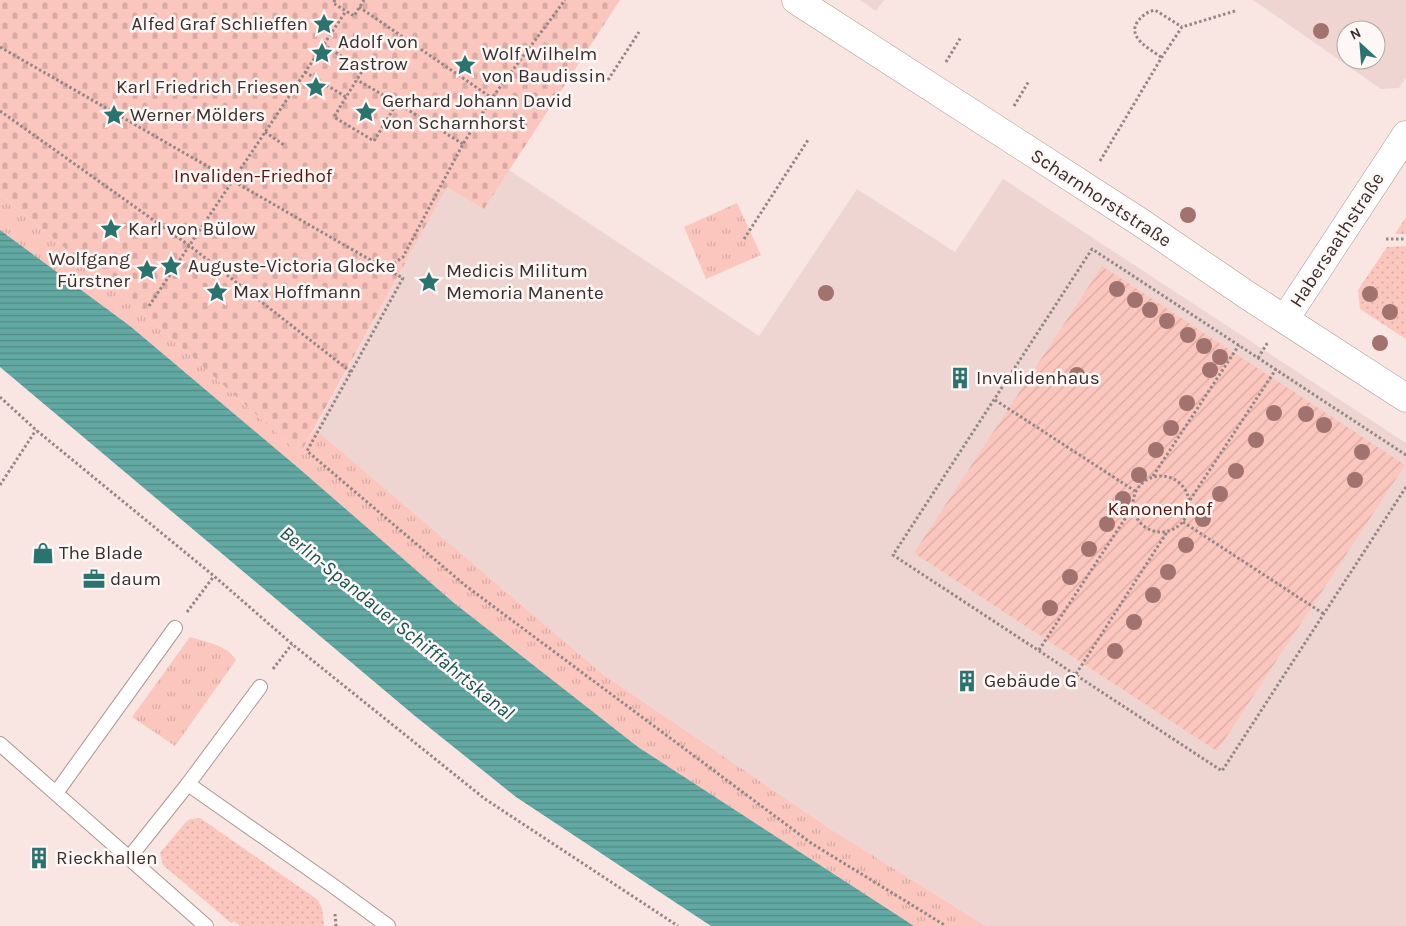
<svg xmlns="http://www.w3.org/2000/svg" width="1406" height="926" font-family="Karla,sans-serif">
  <style>
    .built { fill: #efd5d1; fill-rule: evenodd }
    .grass { fill: url(#grass-dots) }
    .cemetery { fill: url(#cemetery-stones) }
    .park { fill: url(#park-tufts) }
    .garden { fill: url(#garden-furrows) }
    .water { fill: url(#water-rules) }
    .lines { fill: none; stroke-linecap: round; stroke-linejoin: round }
    .service-casing { stroke: #a89895; stroke-width: 16 }
    .minor-casing { stroke: #a89895; stroke-width: 29 }
    .path { stroke: #938785; stroke-width: 3; stroke-dasharray: 2.5 2.5; stroke-linecap: butt }
    .service { stroke: #fff; stroke-width: 14 }
    .minor { stroke: #fff; stroke-width: 28 }
    .tree { fill: #a2736e }
    .labels { text-anchor: middle; dominant-baseline: central; stroke-width: 5; stroke-linejoin: round; paint-order: stroke }
    .poi-label { font-size: 19px; fill: #362f2e; stroke: #fef7f5; text-anchor: start }
    .park-label { font-size: 19px; fill: #5a150e; stroke: #fef7f5 }
    .street-label { font-size: 19px; fill: #362f2e; stroke: #fef7f5 }
    .water-label { font-size: 20px; font-style: italic; fill: #185551; stroke: #fef7f5 }
  </style>
  <defs>
    <pattern id="grass-dots" width="8" height="8" patternUnits="userSpaceOnUse" patternTransform="scale(1.25)"><rect width="8" height="8" fill="#fbc6bd"/><path d="M2 2h.1M6 6h.1" fill="none" stroke="#d8aaa3" stroke-width="1.8" stroke-linecap="round"/></pattern>
    <pattern id="cemetery-stones" width="16" height="16" patternUnits="userSpaceOnUse" patternTransform="scale(1.25)"><rect width="16" height="16" fill="#fbc6bd"/><path d="M2 7V4a2 2 0 0 1 4 0v3zM10 15v-3a2 2 0 0 1 4 0v3z" fill="#d8aaa3"/></pattern>
    <pattern id="park-tufts" width="24" height="20" patternUnits="userSpaceOnUse" patternTransform="scale(1.25)"><rect width="24" height="20" fill="#fbc6bd"/><path d="M3 7l-1-3M5 7V3M7 7l1-3M15 17l-1-3M17 17v-4M19 17l1-3" fill="none" stroke="#d8aaa3"/></pattern>
    <pattern id="garden-furrows" width="10" height="10" patternUnits="userSpaceOnUse" patternTransform="scale(1.25)"><rect width="10" height="10" fill="#fbc6bd"/><path d="M-1 1l2-2M0 10L10 0M9 11l2-2" fill="none" stroke="#d8aaa3"/></pattern>
    <pattern id="water-rules" width="6" height="5" patternUnits="userSpaceOnUse" patternTransform="scale(1.25)"><rect width="6" height="5" fill="#62a9a3"/><path d="M0 2.5h6" fill="none" stroke="#528a85"/></pattern>
  </defs>
  <rect width="100%" height="100%" fill="#f9e6e3"/>
  <g class="built">
    <polygon points="860,0 884,0 876,11"/>
    <path d="M 1253,0 L 1406,0 L 1406,77 L 1399,88 L 1381,89 ZM 1346,30 L 1376,30 L 1376,60 L 1346,60 Z"/>
    <polygon points="509,170 759,336 857,189 955,252 1003,179 1406,443 1406,926 986,926 835,832 604,675 315,429 447,186 484,209"/>
  </g>
  <g class="grass">
    <polygon points="1406,217 1406,234 1395,234"/>
    <polygon points="1406,246 1406,339 1360,309 1358,290 1387,247"/>
    <polygon points="200,818 318,900 322,908 324,926 240,926 234,921 231,923 163,865 160,853 185,823 190,819"/>
  </g>
  <polygon class="cemetery" points="0,0 620,0 484,209 447,187 300,454 145,315 0,194"/>
  <g class="park">
    <polygon points="0,194 145,315 300,454 315,429 604,675 835,832 986,926 914,926 638,747 454,603 295,465 130,326 0,230"/>
    <polygon points="737,203 761,255 706,279 684,227"/>
    <path d="M 190,637 C 206,642 227,645 236,660 L 175,746 L 132,717 Z"/>
  </g>
  <polygon class="garden" points="1102,266 1405,465 1217,751 914,553"/>
  <polygon class="water" points="0,230 130,326 295,465 454,603 638,747 914,926 711,926 516,797 415,716 0,367"/>
  <g class="lines">
    <g class="service-casing">
      <g id="service">
        <polyline points="0,744 206,926"/>
        <polyline points="188,784 332,885 388,926"/>
        <polyline points="56,793 175,628"/>
        <polyline points="129,858 188,784 260,687"/>
      </g>
    </g>
    <g class="minor-casing">
      <g id="minor">
        <polyline points="796,0 1140,222 1247,295 1406,398"/>
        <polyline points="1285,319 1406,135"/>
      </g>
    </g>
    <g class="path">
      <polyline points="335,0 333,3 354,16 364,0"/>
      <polyline points="359,7 492,98"/>
      <polyline points="0,47 386,269 403,257 463,144 492,98 565,0"/>
      <path d="M 1161,57 C 1150,49 1126,37 1138,21 C 1143,15 1147,12 1155,10 L 1182,27"/>
      <polyline points="946,62 961,37"/>
      <polyline points="305,72 346,97 363,70 324,45"/>
      <polyline points="608,80 639,32"/>
      <polyline points="346,97 334,117 374,141 397,103 357,80"/>
      <polyline points="397,103 463,144"/>
      <polyline points="1014,106 1029,81"/>
      <polyline points="0,111 190,246 351,372 307,451 466,586 811,843 946,926"/>
      <polyline points="265,132 284,145"/>
      <polyline points="1100,161 1162,57 1182,27 1235,11"/>
      <polyline points="744,239 808,140"/>
      <polyline points="1386,239 1406,239"/>
      <polyline points="149,306 346,11"/>
      <polyline points="1258,358 1268,342"/>
      <polyline points="351,372 403,278 386,269"/>
      <polyline points="0,397 36,430 214,576 292,644 485,799 678,926"/>
      <polyline points="995,400 1135,491"/>
      <polyline points="1406,455 1092,249 893,555 1222,771 1406,487"/>
      <circle cx="1161" cy="504" r="28"/>
      <polyline points="1153,476 1239,345"/>
      <polyline points="0,485 36,430"/>
      <polyline points="1190,500 1276,369"/>
      <polyline points="1183,522 1324,614"/>
      <polyline points="187,612 214,576"/>
      <polyline points="1039,650 1132,508"/>
      <polyline points="273,669 292,644"/>
      <polyline points="1076,674 1167,532"/>
      <polyline points="335,914 336,926"/>
    </g>
    <use href="#service" class="service"/>
    <use href="#minor" class="minor"/>
  </g>
  <g class="tree">
    <circle cx="1321" cy="31" r="8"/>
    <circle cx="1188" cy="215" r="8"/>
    <circle cx="1117" cy="289" r="8"/>
    <circle cx="826" cy="293" r="8"/>
    <circle cx="1370" cy="294" r="8"/>
    <circle cx="1135" cy="300" r="8"/>
    <circle cx="1150" cy="310" r="8"/>
    <circle cx="1390" cy="312" r="8"/>
    <circle cx="1167" cy="321" r="8"/>
    <circle cx="1188" cy="335" r="8"/>
    <circle cx="1380" cy="343" r="8"/>
    <circle cx="1204" cy="346" r="8"/>
    <circle cx="1220" cy="357" r="8"/>
    <circle cx="1210" cy="370" r="8"/>
    <circle cx="1077" cy="375" r="8"/>
    <circle cx="1187" cy="403" r="8"/>
    <circle cx="1274" cy="413" r="8"/>
    <circle cx="1306" cy="414" r="8"/>
    <circle cx="1324" cy="425" r="8"/>
    <circle cx="1171" cy="428" r="8"/>
    <circle cx="1256" cy="440" r="8"/>
    <circle cx="1156" cy="450" r="8"/>
    <circle cx="1362" cy="452" r="8"/>
    <circle cx="1236" cy="471" r="8"/>
    <circle cx="1139" cy="475" r="8"/>
    <circle cx="1355" cy="480" r="8"/>
    <circle cx="1220" cy="494" r="8"/>
    <circle cx="1123" cy="499" r="8"/>
    <circle cx="1203" cy="519" r="8"/>
    <circle cx="1107" cy="524" r="8"/>
    <circle cx="1186" cy="545" r="8"/>
    <circle cx="1089" cy="549" r="8"/>
    <circle cx="1168" cy="572" r="8"/>
    <circle cx="1070" cy="577" r="8"/>
    <circle cx="1153" cy="595" r="8"/>
    <circle cx="1050" cy="608" r="8"/>
    <circle cx="1134" cy="622" r="8"/>
    <circle cx="1115" cy="651" r="8"/>
  </g>
  <defs>
    <g id="sight-bare" transform="scale(1.725)"><path d="M0-6L1.8-2.2L6-1.7L2.9 1.2L3.7 5.4L0 3.3L-3.7 5.4L-2.9 1.2L-6-1.7L-1.8-2.2Z" fill="#2a736e" stroke="#fef7f5" stroke-width="2.5" paint-order="stroke"/></g>
    <g id="building-bare" transform="scale(1.725)"><path d="M-4-6H4V6H1V3H-1V6H-4ZM-2.5-4.3h1.7v1.8h-1.7ZM.8-4.3h1.7v1.8H.8ZM-2.5-1h1.7V.8h-1.7ZM.8-1h1.7V.8H.8Z" fill="#2a736e" stroke="#fef7f5" stroke-width="2.5" paint-order="stroke"/></g>
    <g id="shop-bare" transform="scale(1.725)"><path d="M-5-2.5h2.3a2.7 3.5 0 0 1 5.4 0H5L5.5 6h-11ZM-1.5-2.5h3a1.5 2.3 0 0 0-3 0Z" fill="#2a736e" stroke="#fef7f5" stroke-width="2.5" paint-order="stroke"/></g>
    <g id="office-bare" transform="scale(1.725)"><path d="M-6-3h4V-5.5h4V-3h4V5H-6ZM-1-4.5V-3h2v-1.5ZM-6 0V1H6V0Z" fill="#2a736e" stroke="#fef7f5" stroke-width="2.5" paint-order="stroke"/></g>
  </defs>
  <g fill-rule="evenodd">
    <use href="#sight-bare" x="324" y="24"/>
    <use href="#sight-bare" x="322" y="53"/>
    <use href="#sight-bare" x="465" y="65"/>
    <use href="#sight-bare" x="316" y="87"/>
    <use href="#sight-bare" x="366" y="112"/>
    <use href="#sight-bare" x="114" y="115"/>
    <use href="#sight-bare" x="111" y="229"/>
    <use href="#sight-bare" x="171" y="266"/>
    <use href="#sight-bare" x="147" y="270"/>
    <use href="#sight-bare" x="429" y="282"/>
    <use href="#sight-bare" x="217" y="292"/>
    <use href="#building-bare" x="960" y="378"/>
    <use href="#shop-bare" x="43" y="553"/>
    <use href="#office-bare" x="94" y="579"/>
    <use href="#building-bare" x="967" y="681"/>
    <use href="#building-bare" x="39" y="858"/>
  </g>
  <g class="labels">
    <g class="poi-label">
      <text x="308" y="24" text-anchor="end">Alfed Graf Schlieffen</text>
      <text x="338" y="42">Adolf von<tspan x="338" dy="22">Zastrow</tspan></text>
      <text x="482" y="54">Wolf Wilhelm<tspan x="482" dy="22">von Baudissin</tspan></text>
      <text x="300" y="87" text-anchor="end">Karl Friedrich Friesen</text>
      <text x="382" y="101">Gerhard Johann David<tspan x="382" dy="22">von Scharnhorst</tspan></text>
      <text x="130" y="115">Werner Mölders</text>
      <text x="128" y="229">Karl von Bülow</text>
      <text x="130" y="259" text-anchor="end">Wolfgang<tspan x="130" dy="22">Fürstner</tspan></text>
      <text x="188" y="266">Auguste-Victoria Glocke</text>
      <text x="446" y="271">Medicis Militum<tspan x="446" dy="22">Memoria Manente</tspan></text>
      <text x="233" y="292">Max Hoffmann</text>
      <text x="976" y="378">Invalidenhaus</text>
      <text x="59" y="553">The Blade</text>
      <text x="110" y="579">daum</text>
      <text x="984" y="681">Gebäude G</text>
      <text x="56" y="858">Rieckhallen</text>
    </g>
    <g class="park-label">
      <text x="253" y="176">Invaliden-Friedhof</text>
      <text x="1160" y="509">Kanonenhof</text>
    </g>
    <g class="street-label">
      <text transform="translate(1101 198) rotate(33)">Scharnhorststraße</text>
      <text transform="translate(1337 240) rotate(-57)">Habersaathstraße</text>
    </g>
    <g class="water-label">
      <text transform="translate(397 623) rotate(39)">Berlin-Spandauer Schifffahrtskanal</text>
    </g>
  </g>
  <g transform="translate(1361 45) rotate(334)"><circle r="24" fill="#fef7f5" stroke="#aea7a5"/>
  <path d="M0-4L9 19L0 12L-9 19Z" fill="#2a736e"/>
  <text y="-8" font-size="14" font-weight="bold" text-anchor="middle" fill="#362f2e">N</text>
  </g>
</svg>
